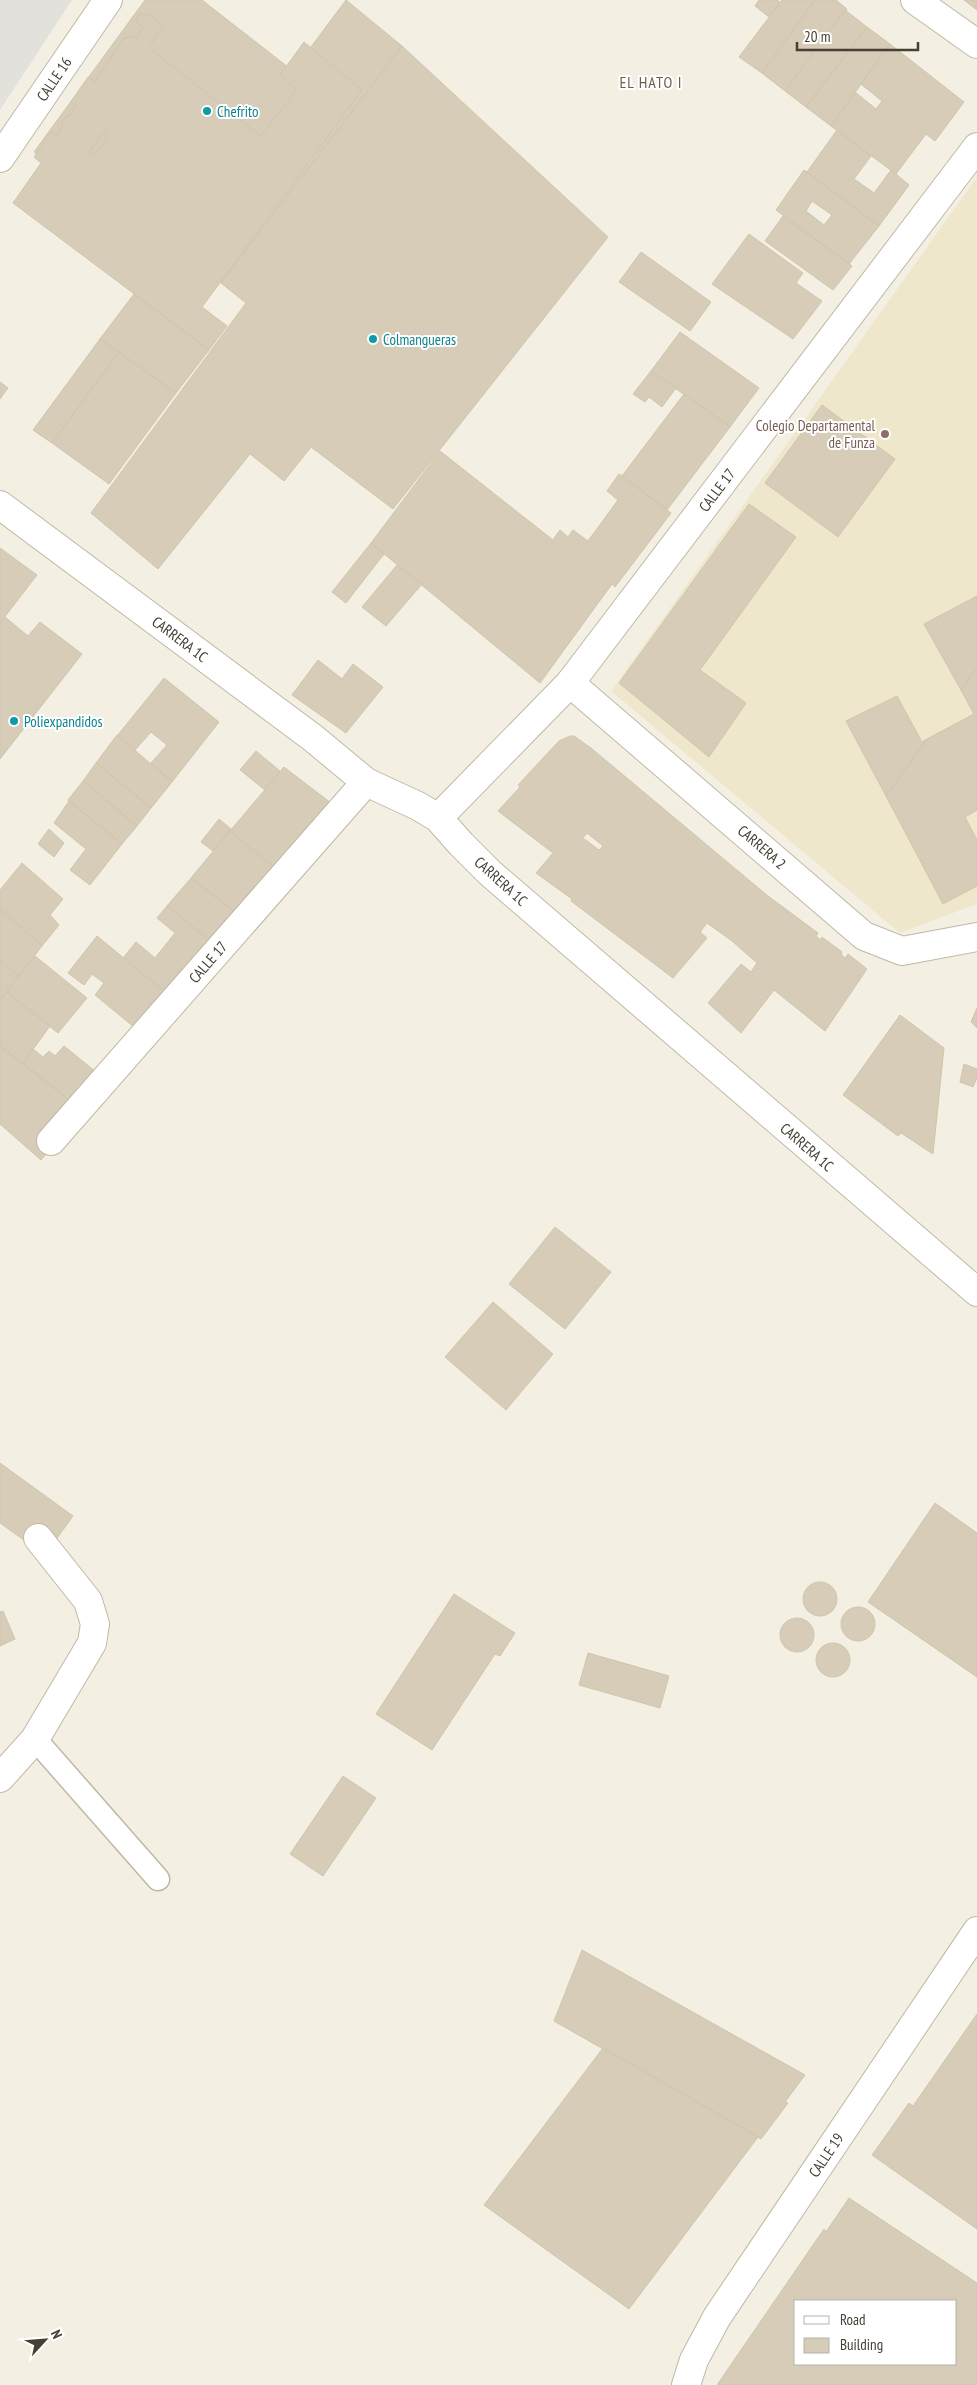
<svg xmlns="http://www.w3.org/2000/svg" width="977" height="2385" font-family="'PT Sans Narrow',sans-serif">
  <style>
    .education { fill: #eee7cb }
    .parking { fill: #e3e1dc }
    .building { fill: #d6ccb8; stroke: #d1c5aa; fill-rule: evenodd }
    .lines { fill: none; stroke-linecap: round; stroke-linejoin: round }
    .service-casing { stroke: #c0b8a5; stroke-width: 25 }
    .minor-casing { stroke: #c0b8a5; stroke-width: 30 }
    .service { stroke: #fff; stroke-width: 22 }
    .minor { stroke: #fff; stroke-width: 28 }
    .culture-dot { fill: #0f9aa8; stroke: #fff; stroke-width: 2 }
    .education-dot { fill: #8d6e63; stroke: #fff; stroke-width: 2 }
    .labels { text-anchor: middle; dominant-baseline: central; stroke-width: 4; stroke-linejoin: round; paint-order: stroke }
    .street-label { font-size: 15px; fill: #464033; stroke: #fff }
    .culture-label { font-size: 15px; fill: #0d838f; stroke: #fff; text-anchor: start }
    .education-label { font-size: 15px; fill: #785e54; stroke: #fff; text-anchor: end }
    .neighbourhood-label { font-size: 16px; letter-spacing: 1px; fill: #6a5f49; stroke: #fff }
  </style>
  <rect width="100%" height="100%" fill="#f3f0e3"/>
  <polygon class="education" points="977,177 977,904 900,933 611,691"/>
  <polygon class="parking" points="0,0 72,0 0,110"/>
  <g class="building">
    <polygon points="145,0 202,0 293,71 346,0 402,46 221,283 34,152"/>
    <polygon points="759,0 777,0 780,2 769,17 755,6"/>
    <polygon points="782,0 815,0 762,73 739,57"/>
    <polygon points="815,0 836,0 847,9 785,91 762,73"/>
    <polygon points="964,0 977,0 977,10"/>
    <polygon points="845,10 867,27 806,107 785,91"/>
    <path d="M 140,14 L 150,15 L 163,26 L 149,48 L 261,136 L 297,90 L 280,75 L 304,42 L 362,90 L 202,307 L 227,326 L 209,350 L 13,203 L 41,163 L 34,157 L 51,132 L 57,136 L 61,129 L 63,119 L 71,114 L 76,106 L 71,102 L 88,77 L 95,82 L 124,38 L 131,36 L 136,38 L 143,28 L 136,21 L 137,16 ZM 106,129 L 106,140 L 102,147 L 94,154 L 88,154 Z"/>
    <polygon points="867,27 890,44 831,126 806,107"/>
    <polygon points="890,44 964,102 935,141 926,134 896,174 831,126 855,92 876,109 882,101 861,84"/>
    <polygon points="402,46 608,237 393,509 311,447 284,481 250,454 158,569 91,513 246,303 221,283"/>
    <polygon points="837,130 871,156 854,179 874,193 891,170 909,185 879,226 807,172"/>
    <path d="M 804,170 L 879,226 L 849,264 L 776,210 ZM 812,201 L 832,215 L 824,225 L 806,211 Z"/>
    <polygon points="783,216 852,266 833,290 765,241"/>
    <polygon points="749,234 803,273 796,283 822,301 793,339 712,284"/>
    <polygon points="641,252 711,302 690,331 619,282"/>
    <polygon points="134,294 209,350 176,393 100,339"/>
    <polygon points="680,332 759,388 730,427 651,371"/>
    <polygon points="100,339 119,352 52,443 33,430"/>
    <polygon points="119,352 176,393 109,484 52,443"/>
    <polygon points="651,371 676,388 662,407 649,397 645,402 633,394"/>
    <polygon points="0,382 8,388 0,399"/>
    <polygon points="684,394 730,427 667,510 622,476"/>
    <polygon points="822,405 895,459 838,537 765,483"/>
    <polygon points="440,451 553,540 560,530 568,537 573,530 588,541 618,500 607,491 619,474 671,513 615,587 612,584 540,683 371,543"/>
    <polygon points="749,504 796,537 700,670 746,703 709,757 619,683"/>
    <polygon points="371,543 384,554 346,603 332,592"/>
    <polygon points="0,548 37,575 0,623"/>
    <polygon points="397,565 422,584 386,626 362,607"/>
    <polygon points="977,596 977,668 961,690 924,624"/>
    <polygon points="5,617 28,636 40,622 82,654 0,759 0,623"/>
    <polygon points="318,660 342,679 353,664 383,687 346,733 292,695"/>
    <polygon points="977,668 977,810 965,817 977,840 977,886 943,904 886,796 927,739 974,714 961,690"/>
    <polygon points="164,678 219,722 172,782 151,763 167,745 151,732 135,750 117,736"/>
    <polygon points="897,696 922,742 927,739 886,796 846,721"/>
    <polygon points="117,735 172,782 151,808 96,763"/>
    <path d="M 570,736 L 574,736 L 591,748 L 768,896 L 818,933 L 816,936 L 821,940 L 822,937 L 842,952 L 841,954 L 845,958 L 848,954 L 867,969 L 825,1031 L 774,990 L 741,1033 L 708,1003 L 741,964 L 751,972 L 757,963 L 732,941 L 707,923 L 700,932 L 707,938 L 673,978 L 571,901 L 572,899 L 536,873 L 553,853 L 498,811 L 520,787 L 518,785 L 559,741 ZM 587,833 L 603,846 L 599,850 L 583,838 Z"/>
    <polygon points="256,751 280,771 265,790 240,770"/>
    <polygon points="96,763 151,808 137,826 83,781"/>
    <polygon points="284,767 331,803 280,872 230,831"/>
    <polygon points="83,781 137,826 122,844 68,800"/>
    <polygon points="69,801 122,844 90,885 70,870 86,849 54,823"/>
    <polygon points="219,819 231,829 213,851 201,842"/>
    <polygon points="49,829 64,843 54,857 38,844"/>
    <polygon points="230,831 280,872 239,915 191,878"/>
    <polygon points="22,863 63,899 50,915 59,925 42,946 0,909 0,890"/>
    <polygon points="191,878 243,919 218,947 167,906"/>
    <polygon points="167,906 218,947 175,1000 123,958 136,942 155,958 175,933 157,918"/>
    <polygon points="0,909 42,946 19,976 0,960"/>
    <polygon points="97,936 170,996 140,1032 95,995 104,983 92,974 84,985 68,973"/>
    <polygon points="35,956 87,998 58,1033 6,992"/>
    <polygon points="0,960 19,976 0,1000"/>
    <polygon points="6,992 50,1026 23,1063 0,1046 0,1000"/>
    <polygon points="977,1008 977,1028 971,1022"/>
    <polygon points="900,1015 944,1048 933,1154 901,1133 898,1136 843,1095"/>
    <polygon points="0,1046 78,1107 70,1125 41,1160 0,1124"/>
    <polygon points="64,1046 106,1080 78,1107 23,1063 33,1049 43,1057 49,1051 55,1056"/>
    <polygon points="964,1064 977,1069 977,1078 973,1087 960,1082"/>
    <polygon points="555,1227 611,1272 565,1329 509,1284"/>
    <polygon points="493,1302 553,1354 506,1410 445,1357"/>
    <polygon points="0,1463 73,1516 45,1555 0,1523"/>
    <polygon points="935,1503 977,1533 977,1677 868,1602"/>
    <circle cx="820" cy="1599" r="17"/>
    <polygon points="454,1594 515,1633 500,1656 495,1654 432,1750 376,1714"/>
    <circle cx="858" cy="1624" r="17"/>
    <polygon points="3,1611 15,1639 0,1646 0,1612"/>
    <circle cx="797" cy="1635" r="17"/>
    <circle cx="833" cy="1660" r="17"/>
    <polygon points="588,1653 669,1676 660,1708 579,1685"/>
    <polygon points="343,1776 376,1798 323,1876 290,1854"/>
    <polygon points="582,1950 805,2075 785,2102 788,2103 761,2139 554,2021"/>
    <polygon points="977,2014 977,2229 872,2155 909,2103 913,2106"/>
    <polygon points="603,2048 758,2137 629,2309 484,2205"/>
    <path d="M 849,2198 L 977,2283 L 977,2385 L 717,2385 L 824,2229 L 826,2232 ZM 796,2301 L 956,2301 L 956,2364 L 796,2364 Z"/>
  </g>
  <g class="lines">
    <g class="service-casing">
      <polyline id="service" points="35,1739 158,1879"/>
    </g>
    <g class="minor-casing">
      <g id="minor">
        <polyline points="915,0 977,44"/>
        <polyline points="0,158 108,0"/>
        <polyline points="0,505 313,738 366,782 418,806 438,818 461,844 490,873 977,1292"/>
        <polyline points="570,683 864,936 902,951 977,937"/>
        <polyline points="438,818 570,683 977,147"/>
        <polyline points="51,1141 366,782"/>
        <polyline points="0,1778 35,1739 92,1643 95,1624 88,1601 38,1538"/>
        <polyline points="686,2385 694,2360 717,2317 977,1931"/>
      </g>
    </g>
    <use href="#service" class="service"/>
    <use href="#minor" class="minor"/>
  </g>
  <g class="culture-dot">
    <circle cx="207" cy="111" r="5"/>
    <circle cx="373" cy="339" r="5"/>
    <circle cx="14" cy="721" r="5"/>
  </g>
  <circle class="education-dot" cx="885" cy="434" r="5"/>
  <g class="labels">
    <g class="street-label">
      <text transform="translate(54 79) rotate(-56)">CALLE 16</text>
      <text transform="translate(717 490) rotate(-53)">CALLE 17</text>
      <text transform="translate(180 639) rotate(37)">CARRERA 1C</text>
      <text transform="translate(762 847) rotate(41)">CARRERA 2</text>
      <text transform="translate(501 881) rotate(42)">CARRERA 1C</text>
      <text transform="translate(208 962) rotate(-49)">CALLE 17</text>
      <text transform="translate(807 1147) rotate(41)">CARRERA 1C</text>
      <text transform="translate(826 2155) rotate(-56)">CALLE 19</text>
    </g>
    <g class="culture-label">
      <text x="217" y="111">Chefrito</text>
      <text x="383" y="339">Colmangueras</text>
      <text x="24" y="721">Poliexpandidos</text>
    </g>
    <g class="education-label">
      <text x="875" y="425">Colegio Departamental<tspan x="875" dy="17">de Funza</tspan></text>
    </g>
    <g class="neighbourhood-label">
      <text x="651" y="82">EL HATO I</text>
    </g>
  </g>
  <rect x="794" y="2300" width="162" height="65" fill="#ffffff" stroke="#b5b3ad"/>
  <rect x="804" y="2316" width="25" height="8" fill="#ffffff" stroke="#b5b3ad"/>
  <text x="840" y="2325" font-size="15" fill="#464033">Road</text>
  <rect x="804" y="2338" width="25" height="15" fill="#d6ccb8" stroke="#b5b3ad"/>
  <text x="840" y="2350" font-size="15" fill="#464033">Building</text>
  <g transform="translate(45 2340) rotate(64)" stroke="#ffffff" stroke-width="4" paint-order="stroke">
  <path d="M0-4L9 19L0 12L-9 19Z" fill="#464033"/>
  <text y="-8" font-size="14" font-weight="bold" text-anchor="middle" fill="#464033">N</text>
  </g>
  <path d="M797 42v8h121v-8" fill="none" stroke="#464033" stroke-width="2.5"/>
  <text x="804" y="42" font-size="15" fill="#464033" stroke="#ffffff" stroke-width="4" paint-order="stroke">20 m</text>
</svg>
